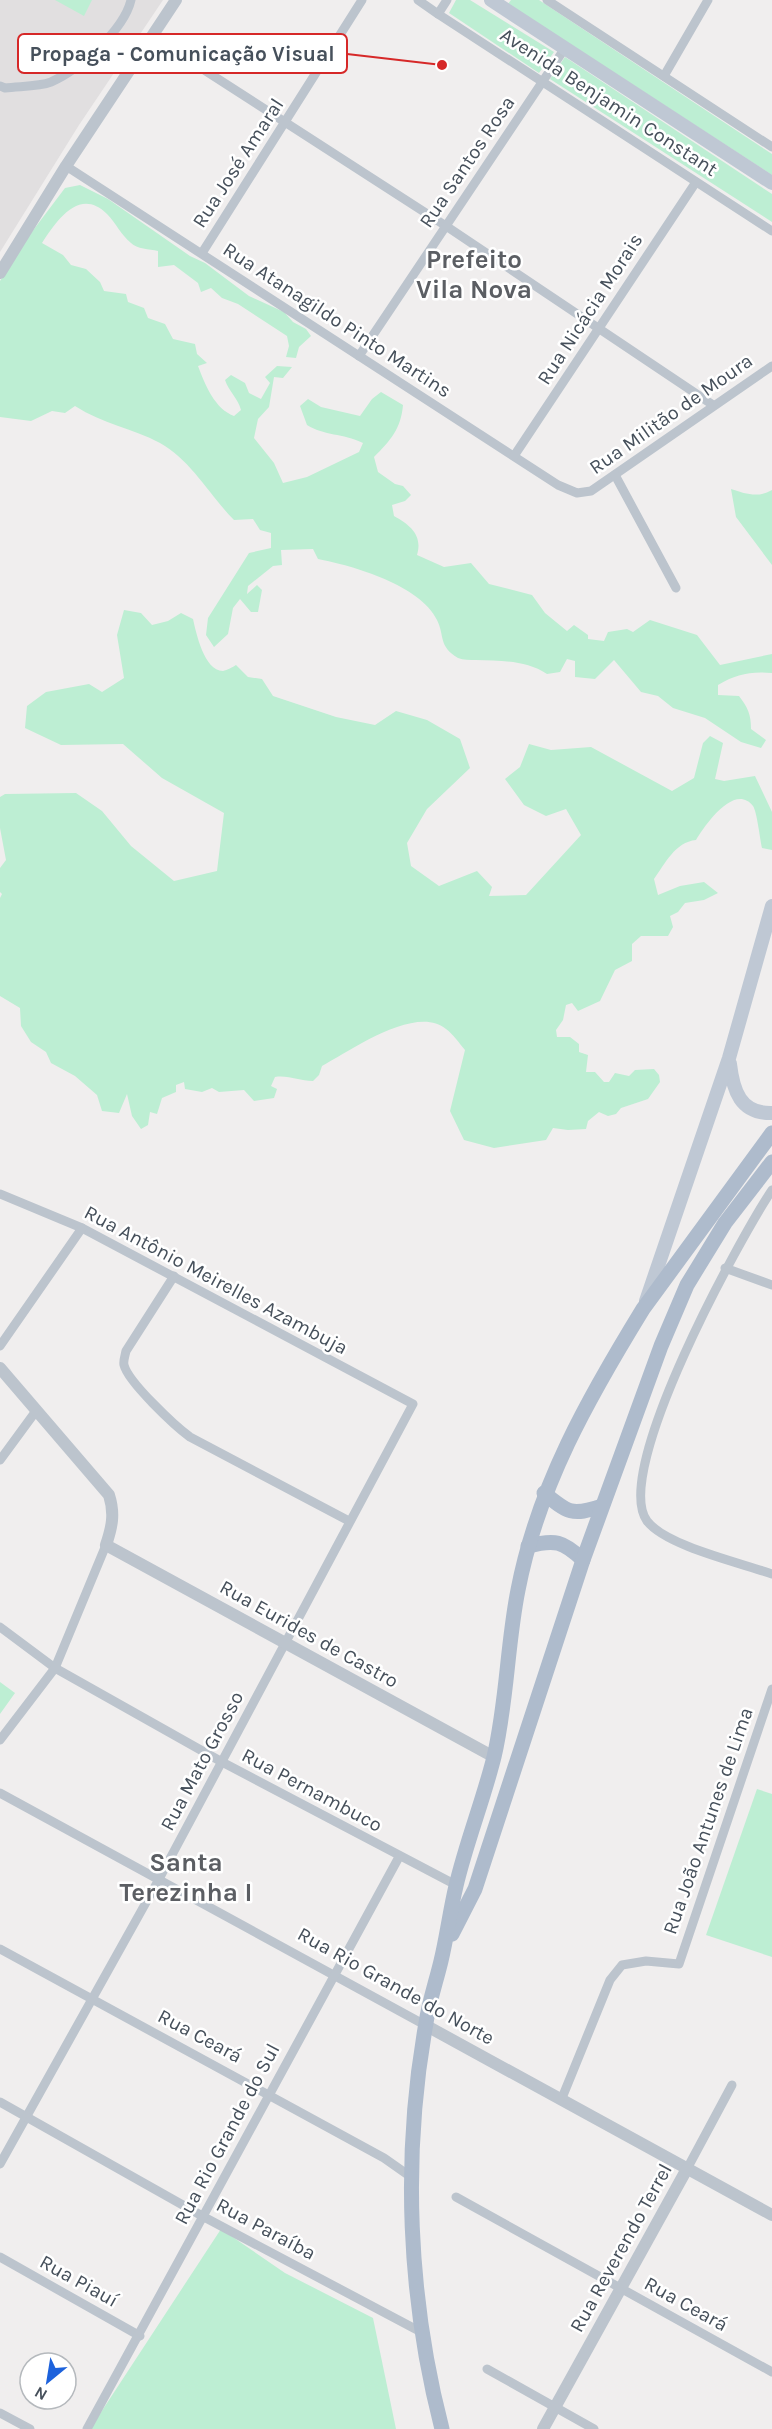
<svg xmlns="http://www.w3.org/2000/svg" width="772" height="2429" font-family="Karla,sans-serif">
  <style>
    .education { fill: #e1dfe0 }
    .green { fill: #bdeed3 }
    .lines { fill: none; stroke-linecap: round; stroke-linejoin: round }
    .minor { stroke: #bcc4cd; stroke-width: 9 }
    .tertiary { stroke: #bcc4cd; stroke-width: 12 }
    .secondary { stroke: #bfc8d4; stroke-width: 14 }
    .primary { stroke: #aebbcc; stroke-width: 15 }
    .labels { text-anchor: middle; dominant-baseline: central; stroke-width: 5; stroke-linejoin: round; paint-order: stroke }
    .street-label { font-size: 20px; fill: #46505b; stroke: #fff }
    .district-label { font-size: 26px; font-weight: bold; fill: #5b5e63; stroke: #fff }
    .leader { fill: none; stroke: #d62828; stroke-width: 2 }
    .callout-dot { fill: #d62828; stroke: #fff; stroke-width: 2 }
    .callout { fill: #fff; stroke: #d62828; stroke-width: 2 }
    .callout-label { font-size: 21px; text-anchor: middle; font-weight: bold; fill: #46505b }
  </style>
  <rect width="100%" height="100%" fill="#f0eeee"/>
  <polygon class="education" points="0,0 163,0 79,125 0,252"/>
  <g class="green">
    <polygon points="55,0 92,0 84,16"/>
    <polygon points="456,0 470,0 554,52 539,73 449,13"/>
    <polygon points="511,0 539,0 772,154 772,175 508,4"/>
    <polygon points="565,57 772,194 772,222 550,79"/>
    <path d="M 80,185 L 108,199 L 190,256 L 205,263 L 249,296 L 284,312 L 293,322 L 306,329 L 311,336 L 299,347 L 296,358 L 286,357 L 289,346 L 287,336 L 238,304 L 222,298 L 211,288 L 201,292 L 198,283 L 174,265 L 158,267 L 158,251 C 149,249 137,249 131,243 C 121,235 116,223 107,214 C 79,186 56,222 42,243 L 63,255 L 71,265 L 86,269 L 100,282 L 104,291 L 126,294 L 128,302 L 144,308 L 148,318 L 165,324 L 173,339 L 195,344 L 197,354 L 207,363 L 198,366 C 205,385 215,409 234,416 L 241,410 C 238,398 229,392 225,380 L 231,375 L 245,383 L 249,393 L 261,399 L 270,383 L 265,377 L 277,366 L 292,367 L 283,378 L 274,377 L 269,407 L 258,419 L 254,438 L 274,463 L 283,483 L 307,477 L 359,452 L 363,443 C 342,433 325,436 307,425 L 300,406 L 308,399 L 321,407 L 360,416 L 372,399 L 381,392 L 403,405 C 401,429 390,441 374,457 L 378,472 L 395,484 L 403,486 L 411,495 L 405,501 L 392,505 L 394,516 C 410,525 423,535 417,555 L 444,567 L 471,563 L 489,584 L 532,595 L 545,613 L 567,631 L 574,625 L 588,635 L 588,639 L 604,641 L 608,632 L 627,629 L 633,632 L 650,620 L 697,635 L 720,665 L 772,654 L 772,673 C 751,671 736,674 718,685 L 718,695 L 739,696 C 748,708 751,714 751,729 L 766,740 L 761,748 L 741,742 L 705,718 L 673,708 L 658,696 L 641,692 L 614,660 L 595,679 L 575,677 L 575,661 L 567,659 L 560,672 L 547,674 C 526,660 501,661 476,660 C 470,660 463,660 458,658 C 438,646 445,636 437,620 C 420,585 354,566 318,559 L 313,549 L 281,550 L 282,565 L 273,566 L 248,586 L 247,594 L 257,585 L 262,590 L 258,612 L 251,612 L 240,599 L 233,608 L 228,634 L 214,647 L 206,635 L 208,618 L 249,553 L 271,548 L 271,533 L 260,530 L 253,519 L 234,520 C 210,496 191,460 160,443 C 132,428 103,424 75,406 L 65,413 L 52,411 L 31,421 L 0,417 L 0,281 L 22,245 L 65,188 Z"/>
    <path d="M 731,489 C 746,494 758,498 772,490 L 772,565 L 736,517 Z"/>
    <path d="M 124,610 L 141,613 L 152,625 L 168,621 L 181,613 L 193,619 C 196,632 204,671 223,671 C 227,670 233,667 236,665 L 248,677 L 262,679 L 273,696 L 336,717 L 375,725 L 396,711 L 427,720 L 460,739 L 470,768 L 427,809 L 407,843 L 411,866 L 439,886 L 477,871 L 492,887 L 489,896 L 526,895 L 581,835 L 566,809 L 546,816 L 524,805 L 505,779 L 520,767 L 529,744 L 551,750 L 591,747 L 672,791 L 694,778 L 703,743 L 710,736 L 723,743 L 715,779 L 724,781 L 755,776 L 772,812 L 772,850 L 762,848 C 760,839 757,812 753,806 C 734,782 704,827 696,840 C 675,842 665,864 654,879 L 658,895 L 680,886 L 704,882 L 718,893 L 704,900 L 685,903 L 678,912 L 670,916 L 673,927 L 668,936 L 641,936 L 632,944 L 632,961 L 615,970 L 600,1001 L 578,1011 L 572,1003 L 566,1005 L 563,1020 L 556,1030 L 557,1037 L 570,1037 L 579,1044 L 579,1052 L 588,1055 L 586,1072 L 595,1072 L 604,1082 L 609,1082 L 615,1073 L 629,1076 L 635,1070 L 654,1069 L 659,1075 L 660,1082 L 648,1099 L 621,1108 L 616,1114 L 608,1116 L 599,1112 L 588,1121 L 586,1129 L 568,1130 L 553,1128 L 546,1140 L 494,1148 L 464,1140 L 450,1111 L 465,1050 C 459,1043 453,1034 446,1029 C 416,1004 350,1051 322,1066 L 319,1075 L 313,1081 C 299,1081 289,1075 275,1077 L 271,1086 L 277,1089 L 274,1098 L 254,1101 L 244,1090 L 219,1092 L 212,1088 L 202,1092 L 185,1089 L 184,1082 L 176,1085 L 176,1092 L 162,1098 L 157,1114 L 150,1112 L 148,1125 L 141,1129 L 132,1116 L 127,1094 L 119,1113 L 102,1111 L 97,1095 L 75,1076 L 51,1063 L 46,1052 L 31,1042 L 21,1026 L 20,1008 L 0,996 L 0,898 L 2,894 L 0,892 L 0,868 L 6,860 L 0,828 L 0,797 L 5,794 L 76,793 L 102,811 L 131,846 L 174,881 L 217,871 L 224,813 L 162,778 L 123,744 L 61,745 L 25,728 L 27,706 L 46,692 L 89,684 L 102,692 L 124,678 L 117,635 Z"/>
    <polygon points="0,1682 15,1693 0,1714"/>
    <polygon points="757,1789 772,1794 772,1957 706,1935"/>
    <polygon points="221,2229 285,2273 373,2318 396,2429 90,2429"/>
  </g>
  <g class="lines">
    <g class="minor">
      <polyline points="418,0 438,14"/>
      <polyline points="447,0 438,14 772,231"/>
      <polyline points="547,0 772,147"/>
      <polyline points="153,37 446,226 713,405"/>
      <polyline points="664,76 708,0"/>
      <path d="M 0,86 L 5,88 C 19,86 38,87 51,82 C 79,70 124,30 131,0"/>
      <polyline points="66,166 558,485 577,493 591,491 772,366"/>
      <polyline points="202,253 362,0"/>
      <polyline points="359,356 565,48"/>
      <polyline points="514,456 696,182"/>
      <polyline points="615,475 676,588"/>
      <path d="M 772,1190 C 740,1238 611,1472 647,1521 C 666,1546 741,1563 772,1574"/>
      <polyline points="0,1194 82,1228 413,1404 158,1881 0,2164"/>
      <polyline points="725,1268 772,1285"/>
      <path d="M 174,1276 L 126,1351 C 125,1356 123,1361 124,1365 C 128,1382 175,1426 190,1437 L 349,1521"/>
      <polyline points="0,1346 82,1228"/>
      <polyline points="0,1460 36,1411"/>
      <polyline points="0,1627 55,1668 222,1762 456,1885"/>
      <polyline points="0,1740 55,1668 106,1545"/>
      <polyline points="0,1793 425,2025"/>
      <polyline points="0,1949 384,2158 411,2177"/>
      <polyline points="562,2098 610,1980 622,1965 646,1961 679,1964 772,1689"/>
      <polyline points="0,2102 204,2217 421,2332"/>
      <polyline points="688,2167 732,2085"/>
      <polyline points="456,2197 772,2372"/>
      <polyline points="0,2257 140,2336"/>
      <polyline points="487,2369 594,2429"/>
      <polyline points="0,2413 30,2429"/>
      <polyline points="87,2429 399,1857"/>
    </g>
    <g class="tertiary">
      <polyline points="0,273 66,166 176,0"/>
      <path d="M 0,1368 L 109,1495 C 115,1514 112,1527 106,1545 L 494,1757"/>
      <polyline points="425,2025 772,2215"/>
      <polyline points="543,2429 688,2167"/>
    </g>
    <g class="secondary">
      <polyline points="491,0 772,183"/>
      <path d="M 730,1064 C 733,1090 740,1114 772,1113"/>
      <polyline points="646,1301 729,1058 772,906"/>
    </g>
    <g class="primary">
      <path d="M 544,1493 C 568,1513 572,1516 602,1506"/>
      <path d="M 528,1546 C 555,1539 563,1541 583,1560"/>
      <polyline points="452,1934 475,1889 583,1560 661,1346 687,1285 725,1223 772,1162"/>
      <path d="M 442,2429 C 408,2298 402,2157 426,2023 C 429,2002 436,1982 441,1961 C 447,1936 450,1911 456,1886 C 466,1843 483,1801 494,1757 C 507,1702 507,1645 518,1590 C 538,1486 589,1397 643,1309 L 772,1133"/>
    </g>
  </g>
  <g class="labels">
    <g class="street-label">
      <text transform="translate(609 102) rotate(33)">Avenida Benjamin Constant</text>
      <text transform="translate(467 162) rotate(-56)">Rua Santos Rosa</text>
      <text transform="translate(238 163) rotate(-57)">Rua José Amaral</text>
      <text transform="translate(590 309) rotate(-57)">Rua Nicácia Morais</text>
      <text transform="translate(337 320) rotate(33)">Rua Atanagildo Pinto Martins</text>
      <text transform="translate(671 414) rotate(-35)">Rua Militão de Moura</text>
      <text transform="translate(216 1280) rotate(28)">Rua Antônio Meirelles Azambuja</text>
      <text transform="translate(309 1634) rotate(29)">Rua Eurides de Castro</text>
      <text transform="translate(202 1761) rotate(-62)">Rua Mato Grosso</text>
      <text transform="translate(312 1790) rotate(28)">Rua Pernambuco</text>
      <text transform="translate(708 1821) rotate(-71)">Rua João Antunes de Lima</text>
      <text transform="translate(396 1986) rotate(29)">Rua Rio Grande do Norte</text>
      <text transform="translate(200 2036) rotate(28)">Rua Ceará</text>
      <text transform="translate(227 2134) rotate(-62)">Rua Rio Grande do Sul</text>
      <text transform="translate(266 2229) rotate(28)">Rua Paraíba</text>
      <text transform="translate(621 2248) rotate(-61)">Rua Reverendo Terrel</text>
      <text transform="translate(79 2281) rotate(29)">Rua Piauí</text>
      <text transform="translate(686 2304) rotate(29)">Rua Ceará</text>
    </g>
    <g class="district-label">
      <text x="474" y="259">Prefeito<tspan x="474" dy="30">Vila Nova</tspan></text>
      <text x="186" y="1862">Santa<tspan x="186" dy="30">Terezinha I</tspan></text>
    </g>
  </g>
  <path class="leader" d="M442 65L347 54"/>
  <circle class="callout-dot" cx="442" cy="65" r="6"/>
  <rect class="callout" x="18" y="34" width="329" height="39" rx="6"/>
  <g class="callout-label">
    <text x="182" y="61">Propaga - Comunicação Visual</text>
  </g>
  <g transform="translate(48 2381) rotate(210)"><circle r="28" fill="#ffffff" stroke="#b5b9bd" stroke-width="1.5"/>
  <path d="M0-4.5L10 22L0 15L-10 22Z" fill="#1d62dc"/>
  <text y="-9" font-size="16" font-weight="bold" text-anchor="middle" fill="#46505b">N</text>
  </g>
</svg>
